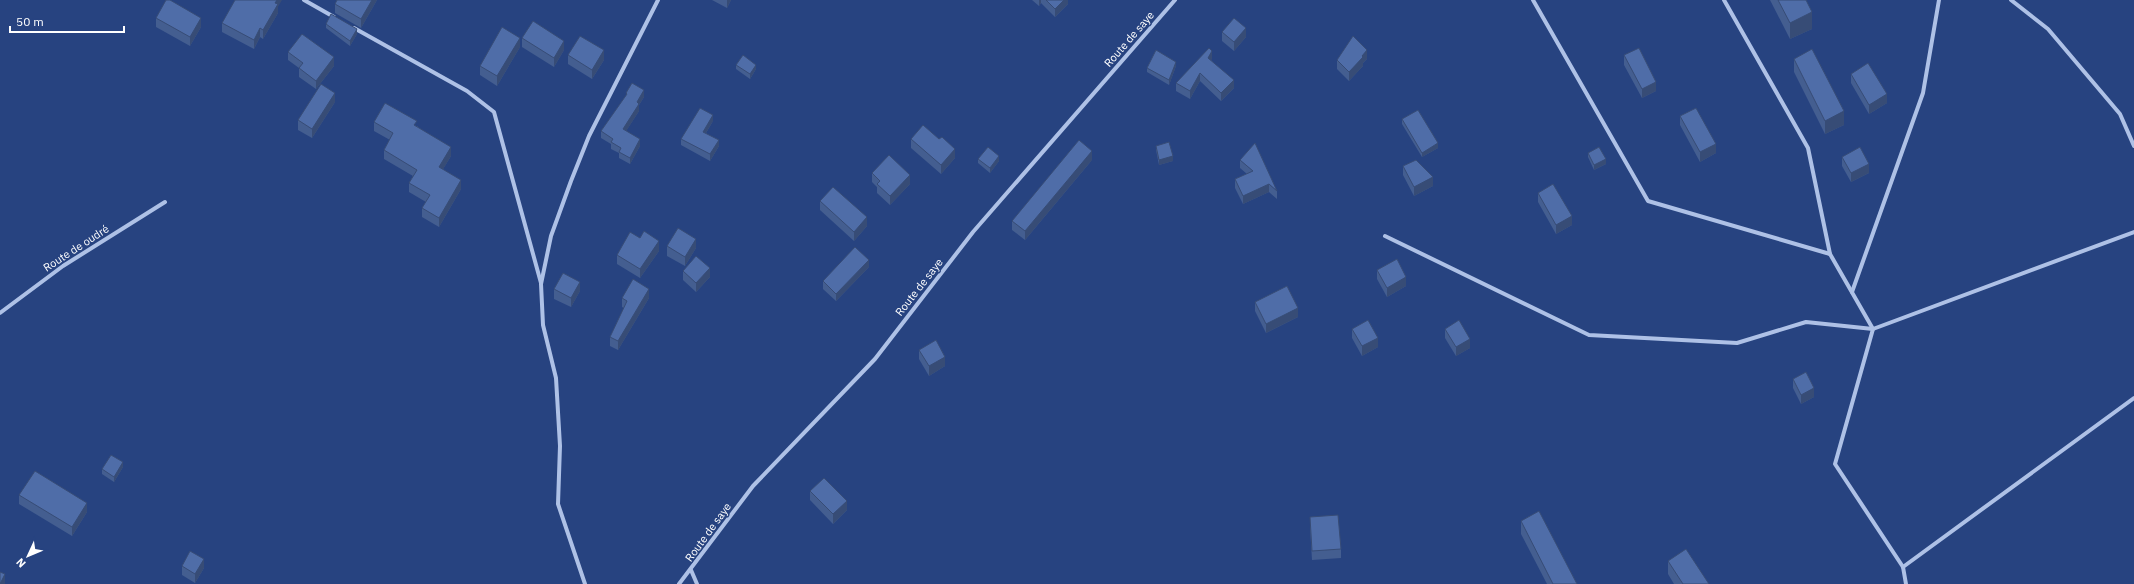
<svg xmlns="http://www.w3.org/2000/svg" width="2134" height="584" font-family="'IBM Plex Sans',sans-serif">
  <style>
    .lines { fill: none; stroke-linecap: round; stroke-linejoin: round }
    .street { stroke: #aec1e6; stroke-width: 4 }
    .wall { fill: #445e90 }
    .shaded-wall { fill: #374c76 }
    .building { fill: #4f6da8; stroke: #374c76 }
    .labels { text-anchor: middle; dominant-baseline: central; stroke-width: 3; stroke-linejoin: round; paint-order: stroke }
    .street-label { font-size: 11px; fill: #fff; stroke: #274380 }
  </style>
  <rect width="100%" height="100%" fill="#274380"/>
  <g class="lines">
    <g class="street">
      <polyline points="304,0 334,17"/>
      <polyline points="1533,0 1648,201 1830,254"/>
      <polyline points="1724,0 1808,148 1830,254 1873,329 1835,464 1903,567 1906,584"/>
      <polyline points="2011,0 2048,29 2120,114 2134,146"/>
      <polyline points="354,28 467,91 494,112 541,283"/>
      <polyline points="1385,236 1589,335 1737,343 1806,322 1873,329 2134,232"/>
      <polyline points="1852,292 1923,93 1939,0"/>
      <polyline points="0,313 63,266 165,202"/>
      <polyline points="1903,567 2134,398"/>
      <polyline points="691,570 697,584"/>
      <polyline points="585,584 558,504 560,446 556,378 543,325 541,284 551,236 571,181 589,136 658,0"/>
      <polyline points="679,584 753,486 875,359 973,232 1175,0"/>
    </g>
  </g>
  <g class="wall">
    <polygon points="377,0 361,28 335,13 335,4"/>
    <polygon points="712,0 731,0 727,8"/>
    <polygon points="1032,0 1068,0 1068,4 1055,17 1041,3 1039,6"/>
    <polygon points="1770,0 1806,0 1812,29 1790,39"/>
    <polygon points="278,7 278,13 263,39 260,37 254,49 222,32 222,23"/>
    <polygon points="156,18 201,27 190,46 156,27"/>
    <polygon points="326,24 357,34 350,46 326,28"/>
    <polygon points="1222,32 1246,37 1234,51 1222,41"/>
    <polygon points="522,38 564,50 554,67 522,47"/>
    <polygon points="520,47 497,86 480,75 480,66"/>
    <polygon points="288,52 334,66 316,89 299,77 299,68 288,60"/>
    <polygon points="568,55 604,60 592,79 568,64"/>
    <polygon points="1624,55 1656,91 1642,98 1624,65"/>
    <polygon points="1212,59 1211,60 1234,88 1221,101 1200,81 1190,99 1176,91 1176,83"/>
    <polygon points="1367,59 1363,63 1363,66 1349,81 1337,69 1337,60"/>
    <polygon points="1794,59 1844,125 1825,134 1794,72"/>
    <polygon points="736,65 756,69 750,79 736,69"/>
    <polygon points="1176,66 1169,85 1147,72 1147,68"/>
    <polygon points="1851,74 1887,103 1869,114 1851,83"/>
    <polygon points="626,93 644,97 639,105 639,111 626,131 640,146 630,164 619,158 619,153 611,149 611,144 601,138 601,131 626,97"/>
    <polygon points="335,102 312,138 298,130 298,120"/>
    <polygon points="1680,116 1716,153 1700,162 1680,125"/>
    <polygon points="1402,119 1438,148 1422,157 1402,124"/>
    <polygon points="713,121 706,133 719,146 710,161 681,145 681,139"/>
    <polygon points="374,122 417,126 451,156 443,169 461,189 439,227 422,217 422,208 426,202 409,192 409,183 413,176 384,159 384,150 390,140 374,131"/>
    <polygon points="911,139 955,158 941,174 911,148"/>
    <polygon points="1156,146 1173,161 1159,165 1156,150"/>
    <polygon points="1588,153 1606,164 1594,170 1588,157"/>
    <polygon points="1842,157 1869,173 1851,182 1842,166"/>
    <polygon points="978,159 999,161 990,173 978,163"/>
    <polygon points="1092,160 1025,240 1012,230 1012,221"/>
    <polygon points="1240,160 1277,191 1277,199 1269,192 1243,204 1235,188 1235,179 1247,174 1240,168"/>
    <polygon points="1403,166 1433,186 1414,196 1403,175"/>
    <polygon points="872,173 910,184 890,205 877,193 877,187 872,182"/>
    <polygon points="1538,193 1572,225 1556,234 1538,202"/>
    <polygon points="820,201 867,226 854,241 820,210"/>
    <polygon points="667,246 696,248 685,266 667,256"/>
    <polygon points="659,251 640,278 617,264 617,255"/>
    <polygon points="869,267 836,301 823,289 823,281"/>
    <polygon points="1377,270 1406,286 1387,297 1377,279"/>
    <polygon points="683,271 710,277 696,292 683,280"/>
    <polygon points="554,289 580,291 571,307 554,299"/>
    <polygon points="622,298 649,298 618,350 610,346 610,337 624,308 622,307"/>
    <polygon points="1255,302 1298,317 1266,333 1255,311"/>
    <polygon points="1352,329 1378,347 1362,356 1352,338"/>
    <polygon points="1445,329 1470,348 1456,356 1445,338"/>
    <polygon points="919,350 945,366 929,376 919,359"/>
    <polygon points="1793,379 1814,397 1801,404 1793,388"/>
    <polygon points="123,467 114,482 102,474 102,469"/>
    <polygon points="810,491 847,510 833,524 810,500"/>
    <polygon points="19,495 87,512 72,536 19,504"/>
    <polygon points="1310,517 1341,549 1341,558 1312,560 1310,526"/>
    <polygon points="1521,521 1577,584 1547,584 1521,534"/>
    <polygon points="1668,561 1709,584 1674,584 1668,574"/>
    <polygon points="182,566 204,568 195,583 182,575"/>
  </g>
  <g class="shaded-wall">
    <polygon points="277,0 282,0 278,7 278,13 263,39 263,30"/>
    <polygon points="372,0 377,0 361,28 361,19"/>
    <polygon points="727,0 731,0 727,8"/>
    <polygon points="1039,0 1041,0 1041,3 1039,6"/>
    <polygon points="1064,0 1068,0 1068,4 1055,17 1055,9"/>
    <polygon points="1812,12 1812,29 1790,39 1790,23"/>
    <polygon points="201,18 201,27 190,46 190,37"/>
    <polygon points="260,28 260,37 254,49 254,40"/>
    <polygon points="1246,28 1246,37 1234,51 1234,42"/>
    <polygon points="357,29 357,34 350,46 350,41"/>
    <polygon points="520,38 520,47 497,86 497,76"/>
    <polygon points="564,41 564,50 554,67 554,58"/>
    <polygon points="604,50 604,60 592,79 592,70"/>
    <polygon points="1367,50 1367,59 1363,63 1363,66 1349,81 1349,72"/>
    <polygon points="1212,51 1212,59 1208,66 1208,58"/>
    <polygon points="334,57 334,66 316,89 316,81"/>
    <polygon points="1176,62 1176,66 1169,85 1169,80"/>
    <polygon points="756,65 756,69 750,79 750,74"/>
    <polygon points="1200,73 1200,81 1190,99 1190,91"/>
    <polygon points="1234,80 1234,88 1221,101 1221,93"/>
    <polygon points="1656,82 1656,91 1642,98 1642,89"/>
    <polygon points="644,90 644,97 639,105 639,111 623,136 623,129 637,102"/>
    <polygon points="335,93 335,102 312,138 312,129"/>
    <polygon points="1887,94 1887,103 1869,114 1869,105"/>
    <polygon points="1844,111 1844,125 1825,134 1825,121"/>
    <polygon points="713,115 713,121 703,138 703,132"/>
    <polygon points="640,139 640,146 630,164 630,158"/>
    <polygon points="719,140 719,146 710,161 710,154"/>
    <polygon points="1438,143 1438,148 1422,157 1422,153"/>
    <polygon points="1716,144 1716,153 1700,162 1700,152"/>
    <polygon points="451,147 451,156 439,176 439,167"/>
    <polygon points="955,149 955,158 941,174 941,165"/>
    <polygon points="1092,151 1092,160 1025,240 1025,231"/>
    <polygon points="999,156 999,161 990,173 990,168"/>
    <polygon points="1173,156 1173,161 1159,165 1159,160"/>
    <polygon points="1606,159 1606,164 1594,170 1594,165"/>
    <polygon points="1869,164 1869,173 1851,182 1851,173"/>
    <polygon points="910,175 910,184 890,205 890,196"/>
    <polygon points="1433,177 1433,186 1414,196 1414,187"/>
    <polygon points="461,180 461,189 439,227 439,218"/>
    <polygon points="1269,184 1269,192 1243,204 1243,196"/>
    <polygon points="1572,216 1572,225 1556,234 1556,225"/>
    <polygon points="867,217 867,226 854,241 854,232"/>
    <polygon points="696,239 696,248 685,266 685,257"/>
    <polygon points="659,241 659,251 640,278 640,269"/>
    <polygon points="869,260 869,267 836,301 836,294"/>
    <polygon points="710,268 710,277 696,292 696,283"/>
    <polygon points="1406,277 1406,286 1387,297 1387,288"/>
    <polygon points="580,282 580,291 571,307 571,298"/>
    <polygon points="649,289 649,298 618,350 618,341"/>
    <polygon points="1298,308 1298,317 1266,333 1266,324"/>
    <polygon points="1378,338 1378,347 1362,356 1362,346"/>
    <polygon points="1470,339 1470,348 1456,356 1456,347"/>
    <polygon points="945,357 945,366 929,376 929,366"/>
    <polygon points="1814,388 1814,397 1801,404 1801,395"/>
    <polygon points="123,462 123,467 114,482 114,477"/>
    <polygon points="847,501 847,510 833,524 833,514"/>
    <polygon points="87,503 87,512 72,536 72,527"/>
    <polygon points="204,559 204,568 195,583 195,574"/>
    <polygon points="5,574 5,584 0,584"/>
  </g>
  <g class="building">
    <polygon points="166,0 170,0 201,18 190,37 156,18"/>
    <polygon points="235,0 277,0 275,3 278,4 263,30 260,28 254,40 222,23"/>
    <polygon points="337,0 372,0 361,19 335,4"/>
    <polygon points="1046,0 1064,0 1055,9"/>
    <polygon points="1778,0 1806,0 1812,12 1790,23"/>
    <polygon points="331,14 357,29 350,41 326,24"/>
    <polygon points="1234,18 1246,28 1234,42 1222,32"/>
    <polygon points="533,21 564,41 554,58 522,38"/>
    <polygon points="502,27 520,38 497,76 480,66"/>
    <polygon points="302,34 334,57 316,81 299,68 303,63 288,52"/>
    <polygon points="580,36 604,50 592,70 568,55"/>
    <polygon points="1353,36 1367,50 1362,56 1363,57 1349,72 1337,60"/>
    <polygon points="1209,48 1212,51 1208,58 1234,80 1221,93 1200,73 1190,91 1176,83"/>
    <polygon points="1639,48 1656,82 1642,89 1624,55"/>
    <polygon points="1812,49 1844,111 1825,121 1794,59"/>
    <polygon points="1156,50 1176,62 1169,80 1147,68"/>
    <polygon points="743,55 756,65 750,74 736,65"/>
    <polygon points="1868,63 1887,94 1869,105 1851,74"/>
    <polygon points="632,83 644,90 637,102 639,104 623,129 640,139 630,158 619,152 621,148 611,142 613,139 601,131 627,94 626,93"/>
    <polygon points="321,84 335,93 312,129 298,120"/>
    <polygon points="385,103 417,121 414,125 451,147 439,167 461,180 439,218 422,208 430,195 409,183 417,170 384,150 393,133 374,122"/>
    <polygon points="700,108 713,115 703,132 719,140 710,154 681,139"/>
    <polygon points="1696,108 1716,144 1700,152 1680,116"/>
    <polygon points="1418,110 1438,143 1422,153 1402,119"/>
    <polygon points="923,125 939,139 942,137 955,149 941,165 911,139"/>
    <polygon points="1079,140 1092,151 1025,231 1012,221"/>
    <polygon points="1169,142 1173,156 1159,160 1156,146"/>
    <polygon points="1255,143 1277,191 1269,184 1243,196 1235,179 1253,171 1240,160"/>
    <polygon points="988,147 999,156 990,168 978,159"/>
    <polygon points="1599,147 1606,159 1594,165 1588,153"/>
    <polygon points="1860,147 1869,164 1851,173 1842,157"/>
    <polygon points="889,155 910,175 890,196 877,184 880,181 872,173"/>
    <polygon points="1416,160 1433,177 1414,187 1403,166"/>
    <polygon points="1553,184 1572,216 1556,225 1538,193"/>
    <polygon points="833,187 867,217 854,232 820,201"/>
    <polygon points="678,228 696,239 685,257 667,246"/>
    <polygon points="644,231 659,241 640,269 617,255 630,232 640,238"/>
    <polygon points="855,247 869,260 836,294 823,281"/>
    <polygon points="696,256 710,268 696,283 683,271"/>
    <polygon points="1397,259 1406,277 1387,288 1377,270"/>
    <polygon points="563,273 580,282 571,298 554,289"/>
    <polygon points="633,279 649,289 618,341 610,337 627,301 622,298"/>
    <polygon points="1287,286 1298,308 1266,324 1255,302"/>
    <polygon points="1368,320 1378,338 1362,346 1352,329"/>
    <polygon points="1459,320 1470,339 1456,347 1445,329"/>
    <polygon points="936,340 945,357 929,366 919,350"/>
    <polygon points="1806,372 1814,388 1801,395 1793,379"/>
    <polygon points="111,455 123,462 114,477 102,469"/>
    <polygon points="35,471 87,503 72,527 19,495"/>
    <polygon points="824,478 847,501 833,514 810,491"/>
    <polygon points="1539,511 1577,584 1553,584 1521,521"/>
    <polygon points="1338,515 1341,549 1312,551 1310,517"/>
    <polygon points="1686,549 1709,584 1683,584 1668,561"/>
    <polygon points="190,551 204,559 195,574 182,566"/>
    <polygon points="0,572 5,574 0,584"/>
  </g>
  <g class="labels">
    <g class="street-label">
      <text transform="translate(1129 39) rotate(-49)">Route de saye</text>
      <text transform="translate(76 248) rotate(-33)">Route de oudré</text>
      <text transform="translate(919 287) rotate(-52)">Route de saye</text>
      <text transform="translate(708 532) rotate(-54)">Route de saye</text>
    </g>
  </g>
  <g transform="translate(28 556) rotate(226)" stroke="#274380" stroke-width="3" paint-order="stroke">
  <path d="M0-3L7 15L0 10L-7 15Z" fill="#ffffff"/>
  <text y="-6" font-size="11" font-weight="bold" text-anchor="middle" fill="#ffffff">N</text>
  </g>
  <path d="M10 26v6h114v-6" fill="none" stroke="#ffffff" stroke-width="2"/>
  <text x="16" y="26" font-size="12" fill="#ffffff" stroke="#274380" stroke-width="3" paint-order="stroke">50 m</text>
</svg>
